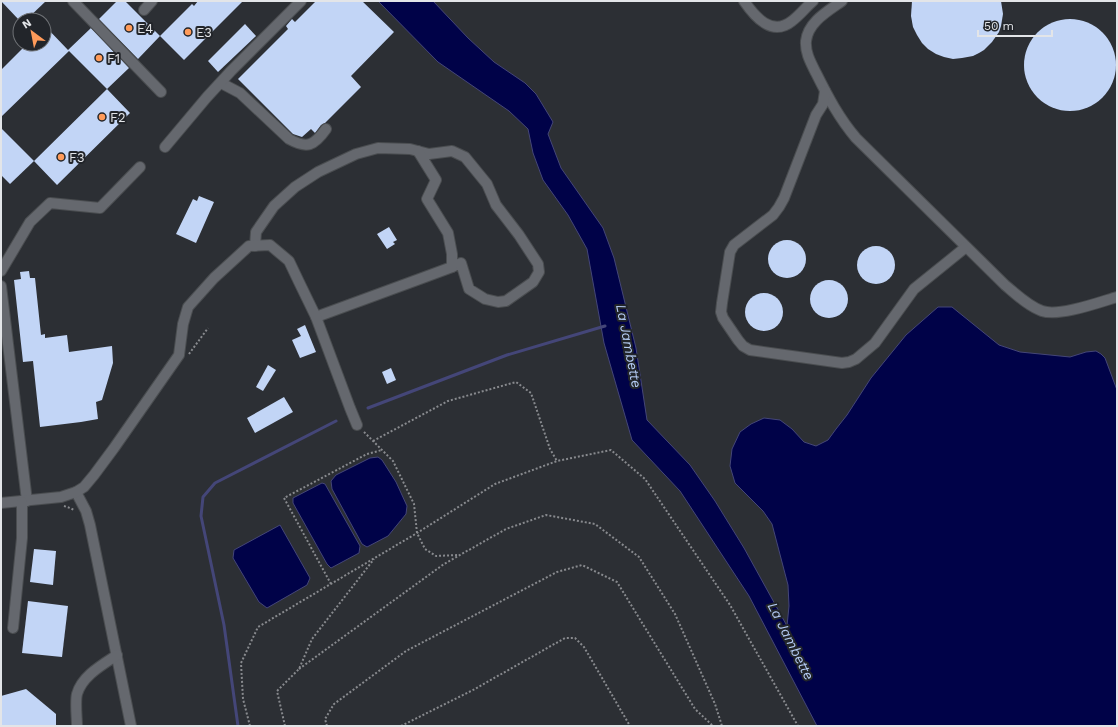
<svg xmlns="http://www.w3.org/2000/svg" width="1118" height="727" font-family="'Work Sans',sans-serif">
  <style>
    .water { fill: #000248; stroke: #444678 }
    .lines { fill: none; stroke-linecap: round; stroke-linejoin: round }
    .stream { stroke: #444678; stroke-width: 3 }
    .building { fill: #c2d5f6 }
    .minor-casing { stroke: #4a4d50; stroke-width: 12 }
    .path { stroke: #888a8e; stroke-width: 2; stroke-dasharray: 2 2; stroke-linecap: butt }
    .minor { stroke: #65686e; stroke-width: 10 }
    .poi-dot { fill: #ff9b5a; stroke: #22252a; stroke-width: 1.5 }
    .labels { text-anchor: middle; dominant-baseline: central; stroke-width: 4; stroke-linejoin: round; paint-order: stroke }
    .poi-label { font-size: 13px; fill: #e3e5e8; stroke: #22252a; text-anchor: start }
    .water-label { font-size: 14px; font-style: italic; fill: #b5ccf5; stroke: #22252a }
  </style>
  <rect width="100%" height="100%" fill="#2c2f34"/>
  <g class="water">
    <polygon points="378,1 433,1 468,38 494,62 525,83 536,94 553,122 548,134 561,168 603,228 614,258 636,348 647,420 690,465 715,501 744,548 787,626 789,606 788,585 772,524 763,511 735,483 730,466 732,449 740,432 751,424 764,418 780,420 792,429 804,442 816,446 828,440 836,429 847,415 871,378 906,335 938,307 952,307 999,345 1020,352 1070,357 1086,352 1096,351 1101,354 1105,358 1117,390 1117,726 817,726 749,596 680,491 632,440 604,343 587,249 568,215 543,180 533,153 528,129 509,111 438,62"/>
    <polygon points="378,457 382,460 396,482 407,506 406,514 388,536 367,547 362,544 332,489 331,481 336,475 370,458"/>
    <polygon points="322,483 325,484 360,546 359,553 331,568 327,564 293,503 293,498"/>
    <polygon points="280,525 310,578 307,585 267,608 259,602 233,558 234,550"/>
  </g>
  <g class="lines">
    <g class="stream">
      <polyline points="368,408 507,355 605,326"/>
      <polyline points="238,726 224,625 201,516 203,497 215,483 336,421"/>
    </g>
  </g>
  <g class="building">
    <polygon points="1,1 46,1 26,20 19,20"/>
    <polygon points="117,1 125,1 160,36 192,4 194,6 198,1 243,1 184,60 160,36 138,59 99,19"/>
    <polygon points="316,1 362,1 394,32 351,76 361,87 325,123 321,125 315,133 311,129 302,137 293,134 238,79 288,29 286,26 292,19 295,22"/>
    <polygon points="912,1 1001,1 1003,14 1001,26 999,32 992,42 984,50 979,53 973,56 962,58 953,59 944,57 936,54 928,49 922,43 917,35 913,27 911,16"/>
    <circle cx="1070" cy="65" r="46"/>
    <polygon points="245,24 256,36 218,72 208,61"/>
    <polygon points="44,25 68,50 91,28 129,68 107,89 130,113 57,185 34,161 107,89 69,51 1,117 1,70 27,44 44,44"/>
    <polygon points="1,128 34,161 10,184 1,175"/>
    <polygon points="199,196 214,202 196,243 176,234 193,199 197,201"/>
    <polygon points="389,227 397,240 393,242 395,244 387,249 377,234"/>
    <circle cx="787" cy="259" r="19"/>
    <circle cx="876" cy="265" r="19"/>
    <polygon points="29,271 30,278 35,278 41,335 45,334 45,338 67,335 69,352 112,346 113,363 102,400 96,402 98,419 81,422 40,427 33,361 23,362 14,280 21,279 20,272"/>
    <circle cx="829" cy="299" r="19"/>
    <circle cx="764" cy="312" r="19"/>
    <polygon points="305,325 316,352 300,358 292,340 301,336 297,329"/>
    <polygon points="268,365 276,370 263,391 256,387"/>
    <polygon points="391,368 396,380 387,384 382,372"/>
    <polygon points="284,397 293,412 255,433 247,418"/>
    <polygon points="34,549 56,551 53,585 30,582"/>
    <polygon points="28,601 68,606 62,657 22,653"/>
    <polygon points="26,689 56,714 56,726 1,726 1,696"/>
  </g>
  <g class="lines">
    <g class="minor-casing">
      <g id="minor">
        <polyline points="73,1 161,92"/>
        <path d="M 744,1 C 755,17 772,37 792,21 C 800,15 806,7 813,1"/>
        <path d="M 842,1 C 828,11 808,22 806,41 C 805,53 811,63 816,73 C 828,97 839,118 856,138 L 1005,285 C 1016,294 1028,306 1042,311 C 1059,317 1100,302 1117,297"/>
        <polyline points="144,10 152,1"/>
        <path d="M 221,83 L 240,93 L 289,139 C 307,149 314,146 326,129"/>
        <polyline points="825,91 823,104 816,115 784,198 779,207 773,215 734,245 730,252 722,303 721,312 723,318 738,340 743,346 750,350 842,363 849,362 856,359 875,343 914,289 966,247"/>
        <polyline points="165,147 207,97 231,71 301,1"/>
        <polyline points="255,246 256,232 274,206 295,187 318,172 356,154 378,148 410,149 429,154 452,151 465,157 487,184 496,205 519,235 538,264 539,272 533,282 506,301 498,302 485,299 469,289 461,263 452,267"/>
        <polyline points="1,271 30,222 50,203 100,208 140,167"/>
        <polyline points="1,286 27,501"/>
        <polyline points="316,317 425,277 452,267 452,254 448,233 427,199 436,180 418,151"/>
        <polyline points="76,492 86,511 90,525 131,726"/>
        <polyline points="1,503 61,497 76,492 84,487 94,475 114,448 179,355 183,324 188,307 214,278 249,246 270,245 289,261 299,282 316,317 350,408 357,425"/>
        <polyline points="13,628 22,538 22,502"/>
        <path d="M 77,726 C 77,718 75,702 77,694 C 82,676 102,665 117,655"/>
      </g>
    </g>
    <g class="path">
      <polyline points="189,354 208,328"/>
      <polyline points="364,432 393,461 414,504 417,533 425,549 436,556 458,555"/>
      <polyline points="373,441 448,401 516,382 531,393 550,449 557,461"/>
      <polyline points="64,506 70,508 74,510"/>
      <polyline points="331,584 284,498 367,454 382,450"/>
      <polyline points="299,669 444,564 506,529 546,515 595,524 639,557 675,614 715,704 722,726"/>
      <polyline points="250,726 243,699 241,663 258,627 417,533 495,484 557,461 611,450 645,479 730,605 798,726"/>
      <polyline points="285,726 277,691 299,669 312,639 374,559"/>
      <polyline points="327,726 325,719 334,704 406,651 557,572 582,565 617,582 695,709 713,726"/>
      <polyline points="401,726 473,690 565,638 575,638 584,647 630,726"/>
    </g>
    <use href="#minor" class="minor"/>
  </g>
  <g class="poi-dot">
    <circle cx="129" cy="28" r="4"/>
    <circle cx="188" cy="32" r="4"/>
    <circle cx="99" cy="58" r="4"/>
    <circle cx="102" cy="117" r="4"/>
    <circle cx="61" cy="157" r="4"/>
  </g>
  <g class="labels">
    <g class="poi-label">
      <text x="137" y="28">E4</text>
      <text x="196" y="32">E3</text>
      <text x="107" y="58">F1</text>
      <text x="110" y="117">F2</text>
      <text x="69" y="157">F3</text>
    </g>
    <g class="water-label">
      <text transform="translate(629 346) rotate(79)">La Jambette</text>
      <text transform="translate(791 641) rotate(63)">La Jambette</text>
    </g>
  </g>
  <rect width="1118" height="727" fill="none" stroke="#e3e5e8" stroke-width="4"/>
  <g transform="translate(32 32) rotate(328)"><circle r="19" fill="#22252a" stroke="#6f7276"/>
  <path d="M0-3L7 15L0 10L-7 15Z" fill="#ff9b5a"/>
  <text y="-6" font-size="11" font-weight="bold" text-anchor="middle" fill="#e3e5e8">N</text>
  </g>
  <path d="M978 30v6h74v-6" fill="none" stroke="#e3e5e8" stroke-width="2"/>
  <text x="984" y="30" font-size="12" fill="#e3e5e8" stroke="#22252a" stroke-width="3" paint-order="stroke">50 m</text>
</svg>
